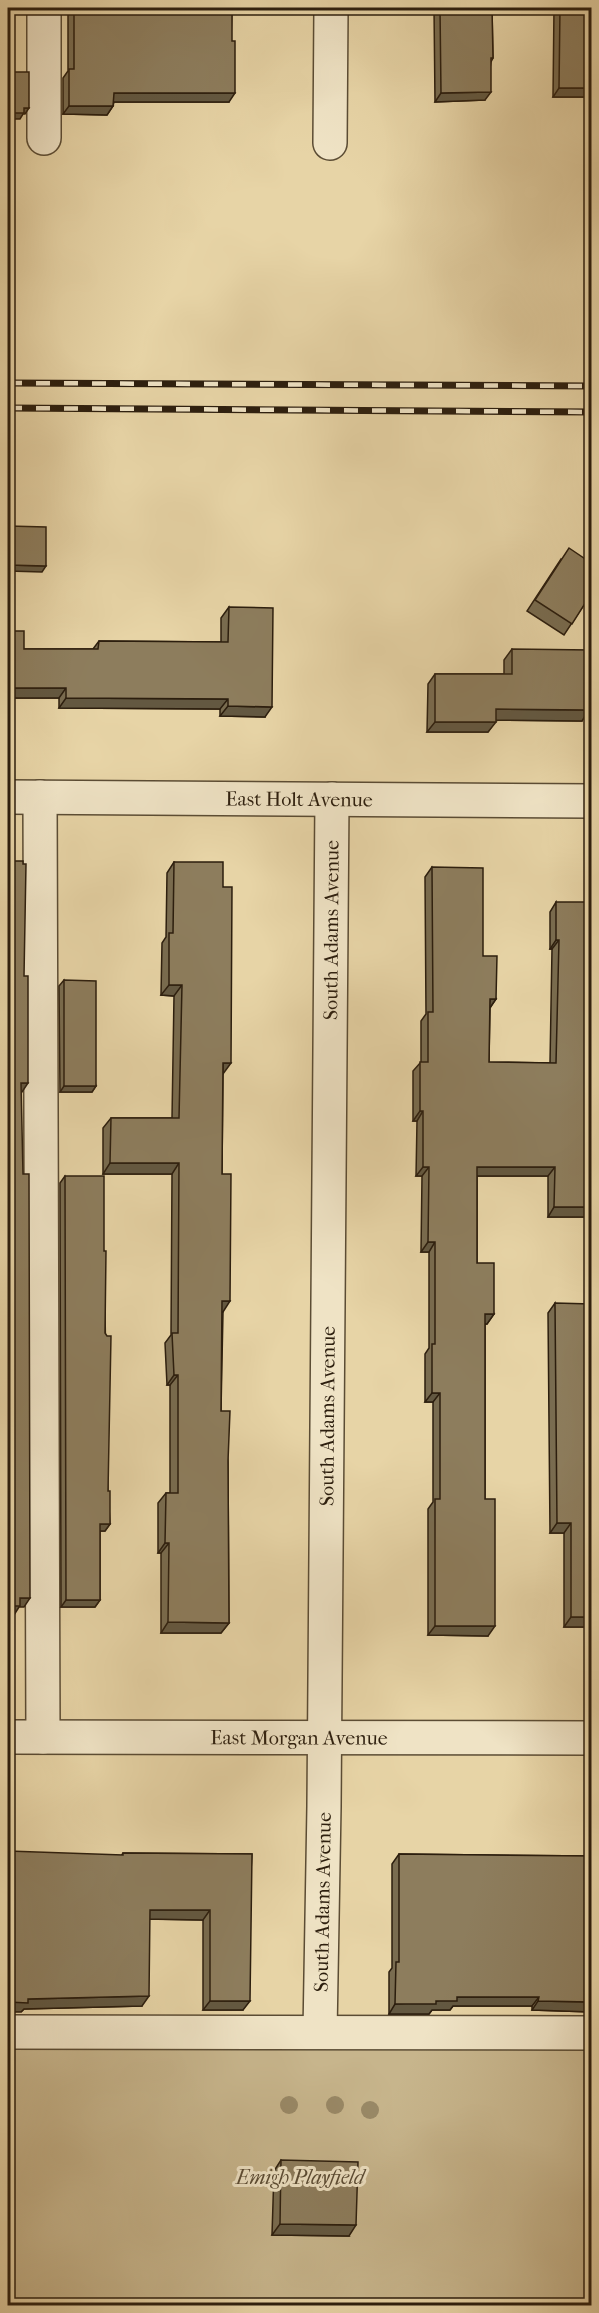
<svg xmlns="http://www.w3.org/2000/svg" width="599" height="2313" font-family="'IM FELL French Canon',serif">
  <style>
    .green { fill: #c7b58c; stroke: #7a6a4d; stroke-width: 1.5 }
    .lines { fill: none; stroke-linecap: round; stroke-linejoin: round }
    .minor-casing { stroke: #5b4c34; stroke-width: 36 }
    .minor { stroke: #efe3c5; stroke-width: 33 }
    .rail-casing { stroke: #2c1e0e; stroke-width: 7 }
    .rail { stroke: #efe3c5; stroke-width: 4.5; stroke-dasharray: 14; stroke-linecap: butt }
    .tree { fill: #998967 }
    .wall { fill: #796c50; stroke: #2c1e0e; stroke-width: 1.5 }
    .shaded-wall { fill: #635841; stroke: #2c1e0e; stroke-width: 1.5 }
    .building { fill: #8d7d5d; stroke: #2c1e0e; stroke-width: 1.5 }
    .labels { text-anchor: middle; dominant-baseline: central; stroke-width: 6; stroke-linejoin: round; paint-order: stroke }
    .street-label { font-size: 20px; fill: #2c1e0e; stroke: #efe3c5 }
    .park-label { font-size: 20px; font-style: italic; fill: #5a4b34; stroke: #efe3c5 }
  </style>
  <rect width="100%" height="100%" fill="#e7d4a6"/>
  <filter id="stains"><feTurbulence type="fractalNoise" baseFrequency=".00333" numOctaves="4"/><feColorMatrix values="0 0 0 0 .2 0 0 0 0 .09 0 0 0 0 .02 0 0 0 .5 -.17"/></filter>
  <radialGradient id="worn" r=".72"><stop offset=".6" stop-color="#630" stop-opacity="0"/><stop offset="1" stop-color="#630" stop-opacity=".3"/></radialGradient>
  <polygon class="green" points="8,2049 591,2049 591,2305 8,2306"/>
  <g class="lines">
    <g class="minor-casing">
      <g id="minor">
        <polyline points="44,138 44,8"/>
        <polyline points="330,143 331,8"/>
        <path id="s1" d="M 8,797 L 592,801"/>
        <polyline points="40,797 43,1737"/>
        <path id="s2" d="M 8,1737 L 592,1738"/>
        <polyline points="8,2032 592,2033"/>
        <path id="s3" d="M 320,2032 L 324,1806 L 332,799"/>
      </g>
    </g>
    <use href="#minor" class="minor"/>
    <g class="rail-casing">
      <g id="rail">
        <polyline points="8,383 592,386"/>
        <polyline points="8,408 592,412"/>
      </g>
    </g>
    <use href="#rail" class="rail"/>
  </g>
  <g class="tree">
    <circle cx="289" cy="2105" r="9"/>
    <circle cx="335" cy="2105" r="9"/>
    <circle cx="370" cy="2110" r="9"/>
  </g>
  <g class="wall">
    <polygon points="62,8 232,8 229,102 114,102 113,106 107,115 63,114 63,78 68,71 68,10 63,10"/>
    <polygon points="434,8 492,8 493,58 491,62 485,100 435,102"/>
    <polygon points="554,8 591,8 591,97 553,97"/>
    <polygon points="561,559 591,594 564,635 527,611"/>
    <polygon points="229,607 265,717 220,716 220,709 59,708 59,698 8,698 24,649 93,649 99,641 221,642 221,618"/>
    <polygon points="512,649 591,703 589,703 582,721 496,720 488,732 427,732 428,684 435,674 504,674 504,660"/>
    <polygon points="174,862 223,887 223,1074 222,1174 223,1312 221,1411 228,1461 229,1623 221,1633 161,1633 161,1553 158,1553 158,1503 166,1493 170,1493 170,1385 167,1385 165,1343 171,1335 172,1174 103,1174 103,1128 111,1118 172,1118 174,996 161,995 162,943 166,937 167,873"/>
    <polygon points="432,867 483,956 496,999 490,1008 489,1062 550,1063 552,949 550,949 550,912 556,902 591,1217 548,1217 548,1176 477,1176 477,1263 494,1314 487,1324 485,1324 485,1499 488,1636 428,1635 428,1509 433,1502 433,1402 425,1402 425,1354 429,1348 429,1252 421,1252 422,1176 416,1176 417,1121 413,1121 413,1071 421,1062 421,1021 426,1014 425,877"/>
    <polygon points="64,980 96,1086 92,1092 60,1092 59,986"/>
    <polygon points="65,1176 104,1251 108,1491 110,1524 105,1531 100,1531 100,1600 95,1607 61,1607 60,1183"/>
    <polygon points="555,1303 591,1627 564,1627 564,1533 550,1533 548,1313"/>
    <polygon points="123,1853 252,1854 243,2010 203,2010 203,1920 149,1919 142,2006 24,2009 21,2012"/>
    <polygon points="399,1854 591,1856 591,2012 532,2010 532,2006 453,2006 450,2010 432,2010 429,2014 389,2014 389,1972 392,1968 392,1864"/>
    <polygon points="281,2160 349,2236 272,2235 274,2171"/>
  </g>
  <g class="shaded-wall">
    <polygon points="8,8 27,8 25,10 8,10"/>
    <polygon points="65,8 70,8 68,10 63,10"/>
    <polygon points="559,88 591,88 591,97 553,97"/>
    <polygon points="491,92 485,100 435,102 441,93"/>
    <polygon points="114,93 235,93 229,102 107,102"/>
    <polygon points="69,106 113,106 107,115 63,114"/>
    <polygon points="24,108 29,108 25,114 23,114 20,119 8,119 8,113"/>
    <polygon points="8,565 46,566 42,572 8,571"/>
    <polygon points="8,688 66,688 59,698 8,698"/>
    <polygon points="589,692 591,692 591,703 582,703"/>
    <polygon points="66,698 228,699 220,709 59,708"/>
    <polygon points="228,706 272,707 265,717 220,716"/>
    <polygon points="496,709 589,710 582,721 489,720"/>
    <polygon points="435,722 496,722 488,732 427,732"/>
    <polygon points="556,940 559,940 552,949 550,949"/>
    <polygon points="169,985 182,985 174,996 161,995"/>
    <polygon points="490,999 496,999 489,1009"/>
    <polygon points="223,1063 231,1063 223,1074"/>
    <polygon points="21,1083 28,1083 22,1092 15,1092"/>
    <polygon points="64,1086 96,1086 92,1092 60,1092"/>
    <polygon points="420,1111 423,1111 417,1121 413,1121"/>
    <polygon points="110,1163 179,1163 172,1174 103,1174"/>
    <polygon points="423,1167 429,1167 422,1176 416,1176"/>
    <polygon points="477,1167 555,1167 548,1176 470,1176"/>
    <polygon points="554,1207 591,1207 591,1217 548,1217"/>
    <polygon points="428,1242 435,1242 429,1252 421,1252"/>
    <polygon points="222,1301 230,1301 223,1312 215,1312"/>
    <polygon points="485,1314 494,1314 487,1324 478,1324"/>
    <polygon points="174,1375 178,1375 170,1385 167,1385"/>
    <polygon points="432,1393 440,1393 433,1402 425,1402"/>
    <polygon points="557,1523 571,1523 564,1533 550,1533"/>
    <polygon points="100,1524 110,1524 105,1531 95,1531"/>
    <polygon points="165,1543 169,1543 161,1553 158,1553"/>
    <polygon points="20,1598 30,1598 24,1607 19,1607 14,1615 8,1615 8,1606"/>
    <polygon points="66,1600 100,1600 95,1607 61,1607"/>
    <polygon points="571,1617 591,1617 591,1627 564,1627"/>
    <polygon points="168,1622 229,1623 221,1633 161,1633"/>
    <polygon points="435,1626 495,1626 488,1636 428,1635"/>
    <polygon points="150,1910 210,1910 203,1920 143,1919"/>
    <polygon points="149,1996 142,2006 24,2009 21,2012 8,2012 8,2002 28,1999"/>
    <polygon points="457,1997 539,1997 532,2006 453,2006 450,2010 432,2010 429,2014 389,2014 395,2004 436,2001"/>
    <polygon points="210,2001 250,2001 243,2010 203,2010"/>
    <polygon points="538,2001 591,2002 591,2012 532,2010"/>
    <polygon points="280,2224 356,2225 349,2236 272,2235"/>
  </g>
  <g class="building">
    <polygon points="74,8 232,8 232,41 235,41 235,93 114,93 113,106 69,106 69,69 74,69"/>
    <polygon points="440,8 492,8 493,58 491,58 491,92 441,93"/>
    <polygon points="560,8 591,8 591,88 559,88"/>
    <polygon points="8,72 29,72 29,108 24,108 24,113 8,113"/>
    <polygon points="8,526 46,527 46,566 8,565"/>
    <polygon points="569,548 591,563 591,594 572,624 535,600"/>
    <polygon points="229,607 273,608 272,707 228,706 228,699 66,698 66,688 8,688 8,631 24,631 24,649 98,649 99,641 228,642"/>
    <polygon points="512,649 591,650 591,692 589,692 589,710 496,709 496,722 435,722 435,674 512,674"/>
    <polygon points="8,861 23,861 23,864 26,864 24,976 28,976 28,1083 21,1083 23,1174 29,1174 30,1598 20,1598 20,1606 8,1606"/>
    <polygon points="174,862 223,862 223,887 232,887 231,1063 223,1063 222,1174 231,1174 230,1301 222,1301 221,1411 230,1411 228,1461 229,1623 168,1622 169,1543 165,1543 166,1493 178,1493 178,1375 174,1375 172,1333 178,1333 179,1163 110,1163 111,1118 179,1118 182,985 169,985 169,933 173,933"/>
    <polygon points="432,867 483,868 483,956 497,956 496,999 490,999 489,1062 556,1063 559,940 556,940 556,902 591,902 591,1207 554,1207 555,1167 477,1167 477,1263 494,1263 494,1314 485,1314 485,1499 495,1499 495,1626 435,1626 435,1499 440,1499 440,1393 432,1393 432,1344 435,1344 435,1242 428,1242 429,1167 423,1167 423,1111 420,1111 420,1062 428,1062 428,1012 433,1012"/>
    <polygon points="64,980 96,981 96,1086 64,1086"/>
    <polygon points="65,1176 104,1176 104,1251 106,1251 105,1333 107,1336 111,1336 108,1491 110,1491 110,1524 100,1524 100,1600 66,1600"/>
    <polygon points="555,1303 591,1304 591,1617 571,1617 571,1523 557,1523"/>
    <polygon points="8,1851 123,1855 123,1853 252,1854 250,2001 210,2001 210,1910 150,1910 149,1996 28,1999 28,2003 8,2002"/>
    <polygon points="399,1854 591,1856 591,2002 538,2001 539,1997 457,1997 457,2001 436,2001 436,2004 395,2004 396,1962 399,1962"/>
    <polygon points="281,2160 358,2162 356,2225 280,2224"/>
  </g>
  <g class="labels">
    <g class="street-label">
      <text stroke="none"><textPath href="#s1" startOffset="291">East Holt Avenue</textPath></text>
      <text stroke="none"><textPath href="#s3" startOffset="1102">South Adams Avenue</textPath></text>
      <text stroke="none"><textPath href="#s3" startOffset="616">South Adams Avenue</textPath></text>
      <text stroke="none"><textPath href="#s2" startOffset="291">East Morgan Avenue</textPath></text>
      <text stroke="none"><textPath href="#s3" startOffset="130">South Adams Avenue</textPath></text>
    </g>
    <g class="park-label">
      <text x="300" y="2177">Emigh Playfield</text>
    </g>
  </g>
  <rect width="599" height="2313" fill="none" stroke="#e7d4a6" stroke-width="30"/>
  <rect x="9" y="9" width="581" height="2295" fill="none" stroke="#2c1e0e" stroke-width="3"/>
  <rect x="15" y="15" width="569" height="2283" fill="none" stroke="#2c1e0e" stroke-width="1.5"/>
  <rect width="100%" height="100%" filter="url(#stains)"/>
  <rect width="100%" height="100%" fill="url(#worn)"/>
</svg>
